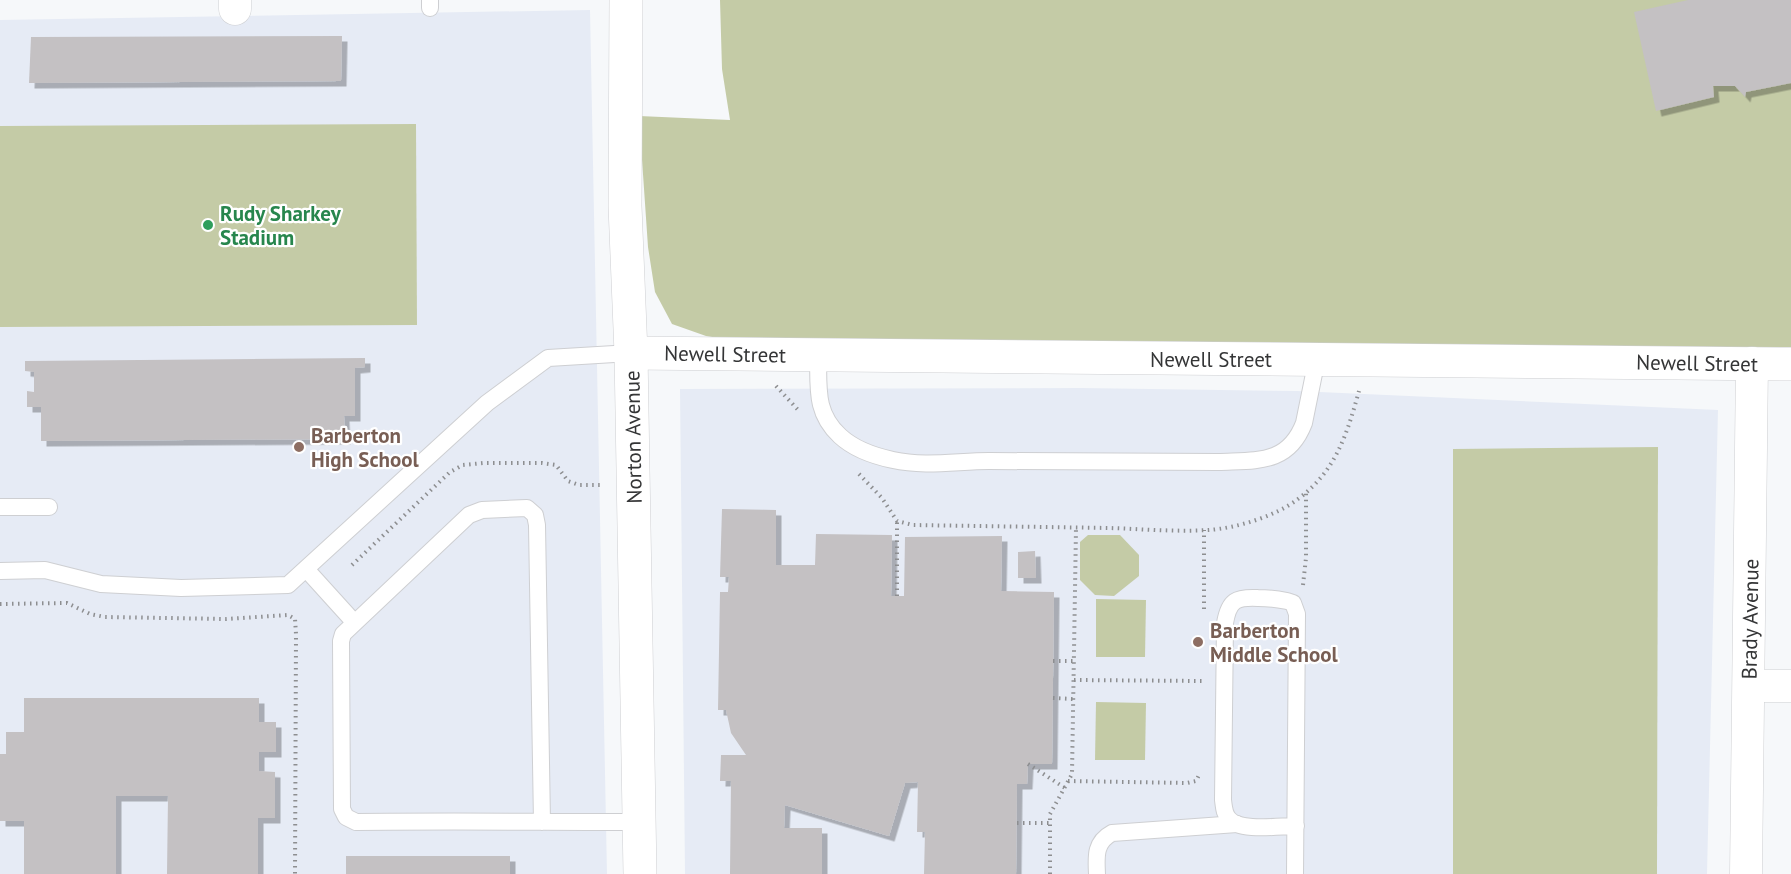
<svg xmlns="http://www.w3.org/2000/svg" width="1791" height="874" font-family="'PT Sans',sans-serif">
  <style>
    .built { fill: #e6ebf5 }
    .green { fill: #c4cba6 }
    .building { fill: #c4c1c3; filter: url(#shadow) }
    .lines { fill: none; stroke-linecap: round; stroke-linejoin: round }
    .service-casing { stroke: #cecfd2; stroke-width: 18 }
    .minor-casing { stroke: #cecfd2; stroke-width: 33 }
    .tertiary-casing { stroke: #cecfd2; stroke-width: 34 }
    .secondary-casing { stroke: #cecfd2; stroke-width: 34 }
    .path { stroke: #8d8e90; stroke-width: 4; stroke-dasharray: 1.5 4.5; stroke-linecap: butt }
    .service { stroke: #fff; stroke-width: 16 }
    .minor { stroke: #fff; stroke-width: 32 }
    .tertiary { stroke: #fff; stroke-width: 33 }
    .secondary { stroke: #fff; stroke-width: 33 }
    .leisure-dot { fill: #2e9e5b; stroke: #fff; stroke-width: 2 }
    .education-dot { fill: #8d6e63; stroke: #fff; stroke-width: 2 }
    .labels { text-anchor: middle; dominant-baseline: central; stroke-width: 4.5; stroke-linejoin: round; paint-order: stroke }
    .leisure-label { font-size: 21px; font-weight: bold; fill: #27864d; stroke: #fff; text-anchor: start }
    .street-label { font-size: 21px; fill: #343536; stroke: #fff }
    .education-label { font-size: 21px; font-weight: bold; fill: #785e54; stroke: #fff; text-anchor: start }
  </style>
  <defs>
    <filter id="shadow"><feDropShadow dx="5.5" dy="5.5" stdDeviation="0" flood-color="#0004"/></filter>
  </defs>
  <rect width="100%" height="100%" fill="#f6f8fa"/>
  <g class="built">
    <polygon points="590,10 607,874 0,874 0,20"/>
    <polygon points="1081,388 1297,391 1718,410 1707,874 685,874 680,389"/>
  </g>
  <g class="green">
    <polygon points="720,0 1791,0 1791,351 731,340 706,336 672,324 655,292 648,247 639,116 730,120 722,69"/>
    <polygon points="416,124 417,325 0,327 0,126"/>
    <polygon points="1658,447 1657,874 1453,874 1453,449"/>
    <polygon points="1088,535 1120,535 1139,555 1139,576 1114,596 1095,595 1080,580 1080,542"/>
    <polygon points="1096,599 1146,600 1145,657 1096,657"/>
    <polygon points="1096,702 1146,703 1145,760 1095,760"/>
  </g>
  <g class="building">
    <polygon points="1688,0 1791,0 1791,83 1746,92 1745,97 1735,86 1713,86 1714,97 1656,111 1634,12"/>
    <polygon points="342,36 341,81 29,83 31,37"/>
    <polygon points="365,358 365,367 355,368 355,416 344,416 345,439 41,441 41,407 27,407 27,391 34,392 34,372 25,371 25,361"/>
    <polygon points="722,509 776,510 776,565 815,565 816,534 892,535 891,596 904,596 905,537 1002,536 1001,591 1054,592 1052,764 1028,764 1027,784 1017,784 1016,874 924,874 925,832 917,832 918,782 905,783 889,836 785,805 784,828 822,828 822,874 730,874 731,781 720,781 721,755 746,755 731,733 726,710 718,710 720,592 728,592 729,577 720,577"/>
    <polygon points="1035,551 1036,578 1018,578 1018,552"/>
    <polygon points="24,698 259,698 259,722 276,722 276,752 259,752 259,771 275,772 275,818 258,818 258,874 167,874 168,796 116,796 116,874 24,874 24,821 0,821 0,754 6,754 6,732 24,732"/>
    <rect x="346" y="856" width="164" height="18"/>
  </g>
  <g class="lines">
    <g class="service-casing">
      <g id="service">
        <polyline points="430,0 430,8"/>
        <path d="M 818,355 C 819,386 814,412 840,436 C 854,449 874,456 893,460 C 924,467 958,461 989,461 C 1066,461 1142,462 1218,462 C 1256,460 1288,465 1304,423 L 1317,359"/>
        <polyline points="0,507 49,507"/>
        <polyline points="306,569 354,622"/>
        <polyline points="0,571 45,570 101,584 181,588 288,585 487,403 548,358 631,353"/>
        <path d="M 542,822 L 537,525 L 535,515 L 527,508 L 482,510 L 469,515 L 343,634 L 341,641 L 342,809 L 346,817 L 356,822 C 450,821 545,822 639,822"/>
        <path d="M 1097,874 C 1096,856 1095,842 1112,833 L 1237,824"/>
        <path d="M 1295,874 L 1297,614 L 1293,603 L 1287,601 C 1277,599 1268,598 1258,598 C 1236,597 1229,600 1225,623 L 1223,800 C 1224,807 1224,814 1229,819 C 1240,832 1279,826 1296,826"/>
      </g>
    </g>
    <g class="minor-casing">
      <g id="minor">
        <polyline points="235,0 235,9"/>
        <polyline points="1749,686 1791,686"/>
        <polyline points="1746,874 1752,363"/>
      </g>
    </g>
    <g class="tertiary-casing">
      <polyline id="tertiary" points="631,353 1791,364"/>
    </g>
    <g class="secondary-casing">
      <polyline id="secondary" points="626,0 625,206 631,353 640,874"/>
    </g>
    <g class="path">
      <polyline points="776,386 800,412"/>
      <path d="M 859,474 L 882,498 L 897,521 L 913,525 C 978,526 1044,527 1109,528 C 1142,529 1176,532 1209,530 C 1237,528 1276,516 1298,499 C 1336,471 1347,434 1359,391"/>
      <polyline points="352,565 450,472 463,465 483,463 542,463 556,465 568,481 579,485 601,485"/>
      <polyline points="1303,585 1306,558 1306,493"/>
      <polyline points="897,596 897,521"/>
      <polyline points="0,604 67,603 90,614 105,617 226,619 288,615 295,619 296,634 295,874"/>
      <polyline points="1204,609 1204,530"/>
      <polyline points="1053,661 1074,661"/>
      <polyline points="1074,680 1202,681"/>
      <polyline points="1053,698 1073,699"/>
      <polyline points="1028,764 1065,788"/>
      <polyline points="1068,781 1187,783 1196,781 1200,773"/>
      <polyline points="1017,823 1050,823"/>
      <polyline points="1050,874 1050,814 1072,774 1076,528"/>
    </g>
    <use href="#service" class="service"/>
    <use href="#minor" class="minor"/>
    <use href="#tertiary" class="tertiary"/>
    <use href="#secondary" class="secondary"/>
  </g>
  <circle class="leisure-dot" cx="208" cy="225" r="6"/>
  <g class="education-dot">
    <circle cx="299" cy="447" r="6"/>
    <circle cx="1198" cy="642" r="6"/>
  </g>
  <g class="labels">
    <g class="leisure-label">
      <text x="220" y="213">Rudy Sharkey<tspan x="220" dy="24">Stadium</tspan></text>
    </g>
    <g class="street-label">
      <text transform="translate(725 354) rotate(1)">Newell Street</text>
      <text x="1211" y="359">Newell Street</text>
      <text transform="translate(1697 363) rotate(1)">Newell Street</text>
      <text transform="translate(633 437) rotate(-91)">Norton Avenue</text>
      <text transform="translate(1750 619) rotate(-89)">Brady Avenue</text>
    </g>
    <g class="education-label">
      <text x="311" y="435">Barberton<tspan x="311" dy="24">High School</tspan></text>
      <text x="1210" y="630">Barberton<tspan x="1210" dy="24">Middle School</tspan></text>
    </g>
  </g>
</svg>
